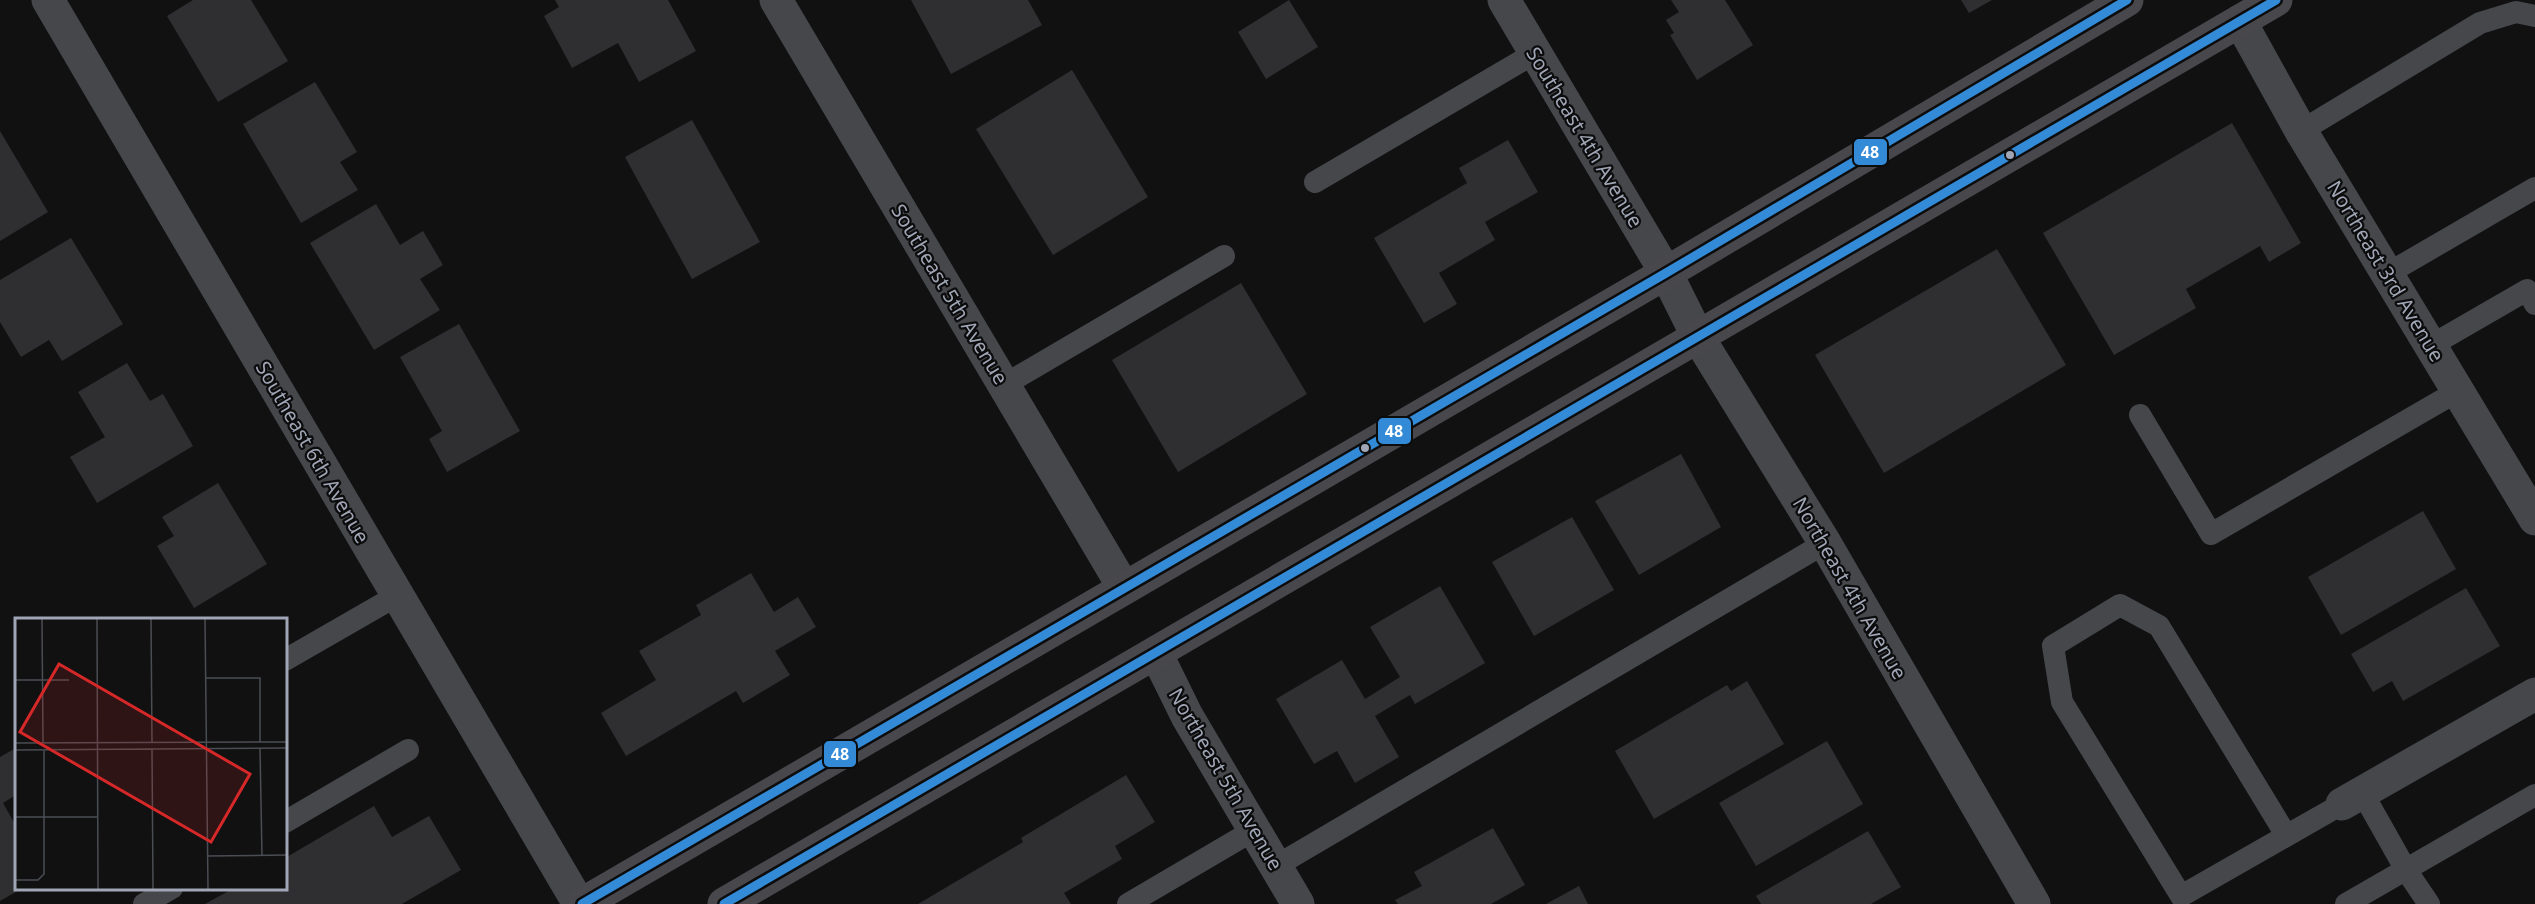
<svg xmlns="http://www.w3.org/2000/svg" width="2535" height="904" font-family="'Noto Sans',sans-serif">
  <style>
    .building { fill: #2f2f31 }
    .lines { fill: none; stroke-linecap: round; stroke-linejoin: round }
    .lane { stroke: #45474b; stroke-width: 22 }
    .street { stroke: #45474b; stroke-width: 33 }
    .primary { stroke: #48484c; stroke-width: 33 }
    .bus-1-casing { stroke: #0c0c0d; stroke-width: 14 }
    .bus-1 { stroke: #338bd7; stroke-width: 9 }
    .bus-dot { fill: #a0a6b5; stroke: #0c0c0d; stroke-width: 2 }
    .labels { text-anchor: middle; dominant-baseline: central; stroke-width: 4.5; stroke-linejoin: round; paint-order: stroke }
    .street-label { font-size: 20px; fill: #a0a6b5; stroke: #0c0c0d }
    .inset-road { fill: none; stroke: #4a4d53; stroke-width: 1.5 }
    .view { fill: #d62828; fill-opacity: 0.15; stroke: #d62828; stroke-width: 3 }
    .inset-edge { fill: none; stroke: #a0a6b5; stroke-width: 3 }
    .line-badge { stroke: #0c0c0d; stroke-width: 2 }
    .badge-label { font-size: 16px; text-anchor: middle; font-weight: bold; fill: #fff }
  </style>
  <rect width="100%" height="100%" fill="#111112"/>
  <g class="building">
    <polygon points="193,0 251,0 288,61 218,102 167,16"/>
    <polygon points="555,0 668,0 696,51 639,82 618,43 572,68 544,16 559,7"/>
    <polygon points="911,0 1028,0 1042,25 951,74"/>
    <polygon points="1289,0 1318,47 1266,79 1238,32"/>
    <polygon points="1671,0 1725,0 1753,45 1697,80 1670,35 1674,33 1666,20 1679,12"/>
    <polygon points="1961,0 1992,0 1969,13"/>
    <polygon points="1072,70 1148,197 1053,255 976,129"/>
    <polygon points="315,82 357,152 340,162 358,190 301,223 243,124"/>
    <polygon points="692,120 760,242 692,279 625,157"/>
    <polygon points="2232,123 2301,243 2269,262 2260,246 2186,289 2196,308 2114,355 2043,233"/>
    <polygon points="0,131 48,212 0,241"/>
    <polygon points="1508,140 1538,192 1485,222 1495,240 1439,273 1457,304 1424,323 1374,238 1467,183 1459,168"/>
    <polygon points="376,204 400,245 423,231 443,265 420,279 440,310 374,350 310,243"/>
    <polygon points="71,238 123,324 62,361 49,340 21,357 0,322 0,280"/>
    <polygon points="1997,249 2066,365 1884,473 1815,355"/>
    <polygon points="1241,283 1307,394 1178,472 1112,360"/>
    <polygon points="459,324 520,431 447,472 429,439 442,431 400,357"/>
    <polygon points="127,363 150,401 163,394 193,446 97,503 70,457 105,437 78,392"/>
    <polygon points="1681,454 1721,527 1639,575 1595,501"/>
    <polygon points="218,483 267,564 194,608 157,546 174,536 162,517"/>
    <polygon points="2423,511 2456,569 2341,635 2308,577"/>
    <polygon points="1572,517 1614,590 1534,636 1492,562"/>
    <polygon points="751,573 774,612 798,597 816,627 775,651 790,675 743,703 736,691 626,756 601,713 656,680 639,651 701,615 696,605"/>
    <polygon points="1440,586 1485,663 1415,704 1410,695 1375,716 1399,757 1355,783 1337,751 1314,764 1276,699 1342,660 1365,699 1400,677 1370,627"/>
    <polygon points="2466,588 2500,646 2403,701 2392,681 2373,692 2351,654"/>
    <polygon points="1747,681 1784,744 1654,819 1615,751 1727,685 1731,691"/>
    <polygon points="1827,741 1863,804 1756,866 1719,803"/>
    <polygon points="16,748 16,795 3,803 16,826 16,888 23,888 0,901 0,757"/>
    <polygon points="1126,775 1155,822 1115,846 1122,859 1064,893 1071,904 918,904 1023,842 1021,838"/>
    <polygon points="374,806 392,837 429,816 461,870 402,904 205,904 234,888 285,888 285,858"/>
    <polygon points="1493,828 1525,885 1491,904 1398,904 1395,900 1422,886 1414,872"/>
    <polygon points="1868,831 1901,887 1871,904 1761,904 1756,896"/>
    <polygon points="1579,886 1588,904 1546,904"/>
  </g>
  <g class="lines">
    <g class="lane">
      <polyline points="2301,131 2480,23 2516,12 2535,16"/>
      <polyline points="1315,182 1535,53"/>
      <polyline points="2387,274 2535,188"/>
      <polyline points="2430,346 2527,290 2535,304"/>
      <polyline points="1004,385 1224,256"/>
      <polyline points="2140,415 2211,534 2458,391"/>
      <polyline points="285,660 398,595"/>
      <polyline points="2362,792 2406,870 2429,904"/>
      <polyline points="285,822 408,750"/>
      <polyline points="2286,835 2159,626 2120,605 2053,646 2062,702 2181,896 2342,804"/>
      <polyline points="1276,866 1825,543"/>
      <polyline points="144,904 172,888"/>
      <polyline points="1128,904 1254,830"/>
      <polyline points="2346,904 2535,795"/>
    </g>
    <g class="street">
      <polyline points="48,0 579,904"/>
      <polyline points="776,0 1124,588"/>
      <polyline points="1504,0 1666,273 1698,337 1825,543 2034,904"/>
      <polyline points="2240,21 2301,131 2535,519"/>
      <polyline points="1156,653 1187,716 1298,904"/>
      <polyline points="2342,804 2535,694"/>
    </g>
    <g class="primary">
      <polyline points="582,904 1666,273 2127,0"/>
      <polyline points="724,904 2276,0"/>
    </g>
    <g class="bus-1-casing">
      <g id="bus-1">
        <polyline points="582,904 1666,273 2127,0"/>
        <polyline points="724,904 2276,0"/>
      </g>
    </g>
    <use href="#bus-1" class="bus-1"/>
  </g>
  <g class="bus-dot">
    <circle cx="2010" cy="155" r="5"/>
    <circle cx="1365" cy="448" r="5"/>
  </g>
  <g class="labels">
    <g class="street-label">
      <text transform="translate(1585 137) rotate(59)">Southeast 4th Avenue</text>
      <text transform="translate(2386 271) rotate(59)">Northeast 3rd Avenue</text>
      <text transform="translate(950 294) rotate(59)">Southeast 5th Avenue</text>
      <text transform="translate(313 452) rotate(60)">Southeast 6th Avenue</text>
      <text transform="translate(1850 588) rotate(60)">Northeast 4th Avenue</text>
      <text transform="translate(1226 779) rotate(60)">Northeast 5th Avenue</text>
    </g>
  </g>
  <g transform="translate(15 618)">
    <rect width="272" height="272" fill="#111112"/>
    <path class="inset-road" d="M 27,1 L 28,125M 82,1 L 83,271M 136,1 L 137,125M 190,1 L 193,271M 191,60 L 245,60 L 245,124M 0,62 L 54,62M 0,125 L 272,124M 137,131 L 138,271M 245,131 L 247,238M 0,132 L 272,130M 0,199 L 83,199M 192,238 L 272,237M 0,262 L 23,262 L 29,256 L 29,132"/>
    <path class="view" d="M 44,46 L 235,156 L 196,224 L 5,114 Z"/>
    <rect width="272" height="272" class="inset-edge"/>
  </g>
  <g class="line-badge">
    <rect x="1853" y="138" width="35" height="28" rx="6" fill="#338bd7"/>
    <rect x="1377" y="417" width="35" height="28" rx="6" fill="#338bd7"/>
    <rect x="823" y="740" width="34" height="28" rx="6" fill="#338bd7"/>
  </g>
  <g class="badge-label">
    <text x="1870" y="158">48</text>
    <text x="1394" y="437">48</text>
    <text x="840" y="760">48</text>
  </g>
</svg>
